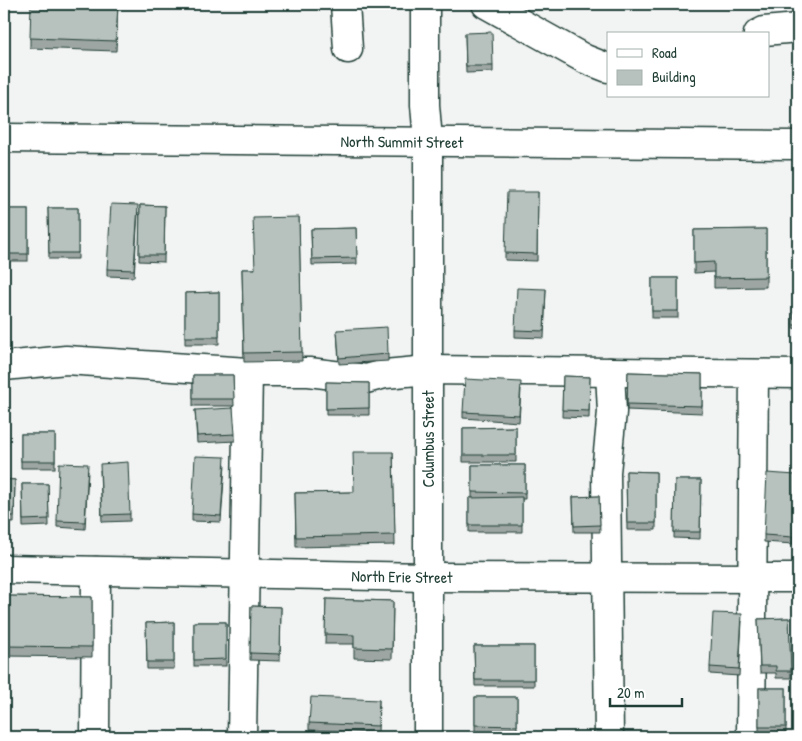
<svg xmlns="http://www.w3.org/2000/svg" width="802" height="741" font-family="'Patrick Hand',sans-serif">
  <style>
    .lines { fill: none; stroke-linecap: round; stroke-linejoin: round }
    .minor-casing { stroke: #1f3d34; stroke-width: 31 }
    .major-casing { stroke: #1f3d34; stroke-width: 31 }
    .minor { stroke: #fff; stroke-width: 28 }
    .major { stroke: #fff; stroke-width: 28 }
    .wall { fill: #9da6a3; stroke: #1f3d34 }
    .building { fill: #b7c1bd; stroke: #1f3d34 }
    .labels { text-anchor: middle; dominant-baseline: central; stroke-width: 4.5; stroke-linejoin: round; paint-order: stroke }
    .street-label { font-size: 16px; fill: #1f3d34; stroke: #fff }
  </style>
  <rect width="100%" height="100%" fill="#f2f3f3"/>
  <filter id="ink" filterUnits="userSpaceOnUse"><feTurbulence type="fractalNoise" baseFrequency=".02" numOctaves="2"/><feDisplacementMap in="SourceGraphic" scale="10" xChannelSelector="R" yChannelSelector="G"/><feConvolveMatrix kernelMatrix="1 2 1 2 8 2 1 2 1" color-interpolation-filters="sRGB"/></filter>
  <g filter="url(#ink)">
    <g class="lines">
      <g class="minor-casing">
        <g id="minor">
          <polyline points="345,4 348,49"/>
          <polyline points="425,4 425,105 428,140 428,737"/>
          <polyline points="486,4 585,59 608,68"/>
          <polyline points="758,34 764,31 798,28"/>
          <polyline points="4,366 66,360 248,372 309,372 366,379 385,374 428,370 798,374"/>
          <path id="s1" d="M 4,569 L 427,577 L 798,578"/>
          <polyline points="95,737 96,571"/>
          <polyline points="242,737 248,372"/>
          <polyline points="609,737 606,472 612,412 610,372"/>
          <polyline points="751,737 754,374"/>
        </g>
      </g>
      <g class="major-casing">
        <g id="major">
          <path id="s2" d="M 4,138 L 798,145"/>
        </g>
      </g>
      <use href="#minor" class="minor"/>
      <use href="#major" class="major"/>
    </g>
    <g class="wall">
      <polygon points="118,4 116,51 30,48 30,38"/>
      <polygon points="465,33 493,66 493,72 466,73"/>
      <polygon points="538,192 537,261 505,260 505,253"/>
      <polygon points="140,205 165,206 164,262 139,261"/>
      <polygon points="48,208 78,208 78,259 49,259"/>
      <rect x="4" y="209" width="24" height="52"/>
      <polygon points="138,212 134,277 107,276 107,269"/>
      <polygon points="299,217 302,361 244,362 242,269 254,269"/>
      <polygon points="356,228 357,264 312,265 311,229"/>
      <polygon points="766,229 766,287 714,288 714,272 694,273 694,230"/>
      <rect x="652" y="278" width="26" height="40"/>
      <polygon points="546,289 544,338 515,337 515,330"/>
      <polygon points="219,292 219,344 185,344 185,293"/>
      <polygon points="794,301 798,301 798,329 793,328"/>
      <polygon points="337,330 388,354 388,361 339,364"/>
      <polygon points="628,372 702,374 702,413 627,410"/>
      <polygon points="193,375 233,375 234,406 193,406"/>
      <polygon points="563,376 590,377 589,418 562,417"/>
      <polygon points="326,382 369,383 369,415 326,415"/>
      <polygon points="521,389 519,422 463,418 463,412"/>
      <polygon points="195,410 235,434 235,441 197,443"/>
      <polygon points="516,427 516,462 463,462 463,428"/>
      <rect x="21" y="434" width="34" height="34"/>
      <polygon points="393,452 395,545 296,547 295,493 354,492"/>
      <polygon points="225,464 221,522 192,521 192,514"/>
      <polygon points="472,465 525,465 525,499 522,499 522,532 469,532 469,498 472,498"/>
      <polygon points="100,470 130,514 130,521 102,522"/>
      <polygon points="88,471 85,529 57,527 57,521"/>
      <polygon points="626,471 656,472 656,530 627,530"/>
      <polygon points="4,479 15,480 14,523 4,522"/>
      <polygon points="675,480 701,480 700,539 674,538"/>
      <polygon points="796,482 793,544 764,542 764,535"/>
      <polygon points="22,484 48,484 49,526 23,527"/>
      <polygon points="599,496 600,532 574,532 573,497"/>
      <polygon points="4,596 92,597 92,657 4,656"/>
      <polygon points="326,599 393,601 392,659 354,658 354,644 325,644"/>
      <polygon points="251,606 281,607 280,661 250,660"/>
      <polygon points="789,618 791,678 776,678 776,673 760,673 758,619"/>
      <polygon points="742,621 739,676 710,674 710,667"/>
      <polygon points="174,622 174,669 147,669 146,623"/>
      <rect x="194" y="622" width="32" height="44"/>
      <polygon points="474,646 534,646 534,686 475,686"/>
      <rect x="759" y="688" width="27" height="46"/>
      <rect x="475" y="697" width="42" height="35"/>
      <polygon points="379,700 378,733 309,730 309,723"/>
    </g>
    <g class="building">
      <polygon points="31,4 118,4 116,41 30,38"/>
      <polygon points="492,32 493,66 466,66 465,33"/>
      <polygon points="507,192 538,192 537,254 505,253"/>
      <polygon points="111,204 138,205 134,270 107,269"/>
      <polygon points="140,205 165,206 164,255 139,255"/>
      <polygon points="48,208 78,208 78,253 49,253"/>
      <rect x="4" y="209" width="24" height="45"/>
      <polygon points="299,217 302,352 244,353 242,269 255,269 253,218"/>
      <polygon points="356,228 357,258 312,259 311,229"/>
      <polygon points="766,229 766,277 714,278 714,262 694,263 694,230"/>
      <rect x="652" y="278" width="26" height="33"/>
      <polygon points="517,288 546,289 544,331 515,330"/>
      <polygon points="219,292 219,337 185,337 185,293"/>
      <polygon points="794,301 798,301 798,325 793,325"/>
      <polygon points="387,327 388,354 339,358 337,330"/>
      <polygon points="628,372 702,374 702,406 627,404"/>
      <polygon points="193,375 233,375 234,399 193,399"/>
      <polygon points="563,376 590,377 589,411 562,410"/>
      <polygon points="465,379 521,382 519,415 463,412"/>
      <polygon points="326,382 369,383 369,408 326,409"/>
      <polygon points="233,408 235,434 197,436 195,410"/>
      <polygon points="516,427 516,455 463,455 463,428"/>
      <rect x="21" y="434" width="34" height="27"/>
      <polygon points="353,452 393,452 395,535 296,537 295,493 354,492"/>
      <polygon points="195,456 225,457 221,516 192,514"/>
      <polygon points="128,462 130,514 102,515 100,464"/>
      <polygon points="59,463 88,464 85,522 57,521"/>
      <polygon points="472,465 525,465 525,493 472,492"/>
      <polygon points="626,471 656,472 656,523 627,523"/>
      <polygon points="767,473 796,475 793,537 764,535"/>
      <polygon points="4,479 15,480 14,516 4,516"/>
      <polygon points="675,480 701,480 700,532 674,532"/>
      <polygon points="22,484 48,484 49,519 23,520"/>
      <polygon points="599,496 600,525 574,526 573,497"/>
      <polygon points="522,497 522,525 469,525 469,498"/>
      <polygon points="4,596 92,597 92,647 4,646"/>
      <polygon points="326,599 393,601 392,649 354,648 354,635 325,634"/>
      <polygon points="251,606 281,607 280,654 250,653"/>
      <polygon points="713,613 742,614 739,669 710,667"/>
      <polygon points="789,618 791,671 776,671 776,666 760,666 758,619"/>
      <polygon points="174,622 174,662 147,662 146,623"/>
      <polygon points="194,622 226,622 226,659 194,660"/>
      <polygon points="474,646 534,646 534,680 475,680"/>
      <rect x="759" y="688" width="27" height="39"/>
      <polygon points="311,697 379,700 378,726 309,723"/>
      <polygon points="475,697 517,697 517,726 475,725"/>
      <polygon points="303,733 374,735 374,737 302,737"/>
    </g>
  </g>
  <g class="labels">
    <g class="street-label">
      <text stroke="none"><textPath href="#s2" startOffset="398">North Summit Street</textPath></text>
      <text transform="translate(428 439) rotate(-90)">Columbus Street</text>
      <text stroke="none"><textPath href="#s1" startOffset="398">North Erie Street</textPath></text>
    </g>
  </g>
  <rect width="802" height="741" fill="none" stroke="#fff" stroke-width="20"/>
  <rect x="10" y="10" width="782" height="721" fill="none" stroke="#1f3d34" stroke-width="2" filter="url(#ink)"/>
  <rect x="607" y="32" width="162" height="65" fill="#ffffff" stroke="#a5b1ae"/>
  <rect x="617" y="49" width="25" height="8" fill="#ffffff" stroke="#a5b1ae"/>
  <text x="652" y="58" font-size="15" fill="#1f3d34">Road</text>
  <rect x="617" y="70" width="25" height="15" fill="#b7c1bd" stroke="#a5b1ae"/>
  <text x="652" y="82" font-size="15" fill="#1f3d34">Building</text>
  <path d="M610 698v8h72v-8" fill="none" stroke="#1f3d34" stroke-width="2.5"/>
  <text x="617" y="698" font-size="15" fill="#1f3d34" stroke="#ffffff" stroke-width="4" paint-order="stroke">20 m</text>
</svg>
